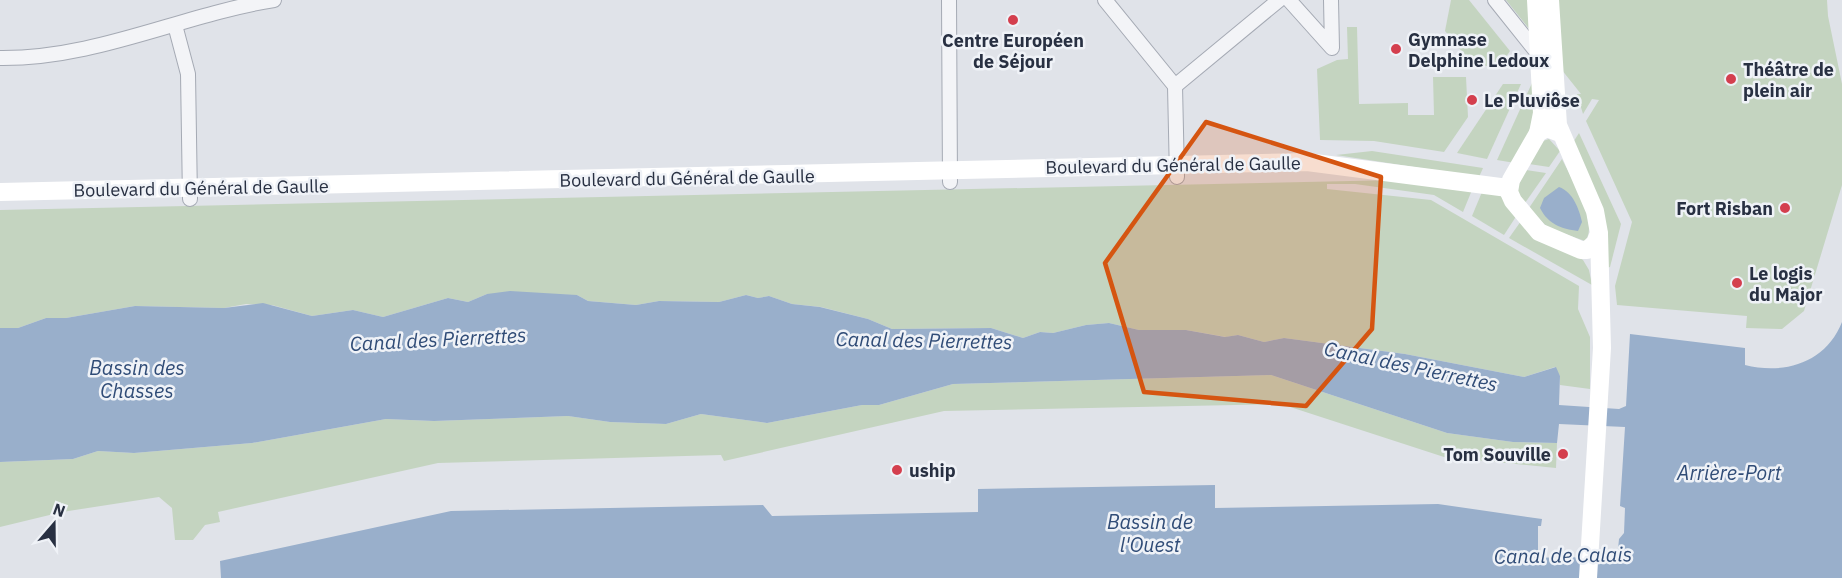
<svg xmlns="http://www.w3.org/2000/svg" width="1842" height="578" font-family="'IBM Plex Sans',sans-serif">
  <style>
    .green { fill: #c4d4c0 }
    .water { fill: #99afcb }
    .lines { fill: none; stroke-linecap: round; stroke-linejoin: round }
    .street-casing { stroke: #a5aab4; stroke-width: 16 }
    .street { stroke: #f3f4f7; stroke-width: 14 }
    .secondary { stroke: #fff; stroke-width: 18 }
    .marked { fill: #d55511; fill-opacity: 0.2; stroke: #d55511; stroke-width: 4.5; stroke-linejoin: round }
    .poi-dot { fill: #d43f4e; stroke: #eff2f7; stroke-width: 2 }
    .labels { text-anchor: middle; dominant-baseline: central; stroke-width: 5; stroke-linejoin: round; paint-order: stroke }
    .poi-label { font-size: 18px; font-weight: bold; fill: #283042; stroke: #eff2f7; text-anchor: start }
    .street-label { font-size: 18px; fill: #283042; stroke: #eff2f7 }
    .water-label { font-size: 20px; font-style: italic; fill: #304c77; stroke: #eff2f7 }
  </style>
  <rect width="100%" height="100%" fill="#e0e3e9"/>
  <g class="green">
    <polygon points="1451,0 1469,0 1510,51 1500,66 1474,66 1445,31"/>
    <polygon points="1506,0 1827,0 1828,16 1842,84 1842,185 1804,311 1782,329 1746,328 1747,316 1617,305 1615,286 1632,222 1586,121 1599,100 1592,99 1583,114 1577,94 1581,94"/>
    <polygon points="1347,27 1357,27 1359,104 1408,103 1408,115 1434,115 1433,77 1466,77 1468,117 1444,152 1374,141 1320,140 1317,69 1337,60 1348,59"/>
    <polygon points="1532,83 1539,113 1515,163 1497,160"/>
    <polygon points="1503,84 1521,84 1487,159 1457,153"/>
    <polygon points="1579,133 1621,224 1610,267 1606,268 1572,144"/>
    <polygon points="1549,139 1560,151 1549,167 1529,164 1543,141"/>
    <polygon points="1372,151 1483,168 1479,177 1336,155"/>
    <path d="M 1562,159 C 1570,176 1600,225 1585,241 L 1548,228 L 1529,208 Z"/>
    <polygon points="1526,170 1546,173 1525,203 1516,190"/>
    <polygon points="1396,180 1472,190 1463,212 1434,195 1355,184 1327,184 1327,189 1431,200 1579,286 1578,309 1590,337 1590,389 1560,385 1560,376 1555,367 1524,377 1405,354 1284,338 1264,342 1238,335 1226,337 1186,330 1139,330 1109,323 1086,325 1053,333 1040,332 1023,338 991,328 892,329 868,319 821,307 792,304 769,296 758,298 746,295 719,302 659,301 636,305 588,301 577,295 487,294 468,302 448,298 383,317 353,310 312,316 272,305 246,304 224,308 135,306 66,318 46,318 18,328 0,328 0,210"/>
    <polygon points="1482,192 1499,194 1517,215 1504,235 1472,216"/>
    <polygon points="1521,221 1583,260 1589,270 1592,285 1509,238"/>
    <polygon points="1271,375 1447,433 1513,442 1557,443 1556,468 1444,457 1281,404 944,411 724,461 721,455 438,463 218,512 220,522 205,525 193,540 175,540 172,508 159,497 62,512 0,527 0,462 73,459 98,451 134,453 252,443 386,419 434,421 568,416 610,422 666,424 701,414 767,423 862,405 879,405 953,384"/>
  </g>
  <g class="water">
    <path d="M 1559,187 C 1573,192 1579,209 1582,222 L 1578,231 C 1561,229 1548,224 1540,208 L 1544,198 Z"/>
    <path d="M 510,291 L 577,295 L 588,301 L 636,305 L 659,301 L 719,302 L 746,295 L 758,298 L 769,296 L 792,304 L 820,307 L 868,319 L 892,329 L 991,328 L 1023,338 L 1040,332 L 1053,333 L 1086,325 L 1109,323 L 1139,330 L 1186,330 L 1225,337 L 1238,335 L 1264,342 L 1284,338 L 1405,354 L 1524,377 L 1556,367 L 1560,376 L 1559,405 L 1619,409 L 1626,406 L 1630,334 L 1745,348 L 1745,365 C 1784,375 1826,363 1842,322 L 1842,578 L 221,578 L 220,561 L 451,511 L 763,505 L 772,516 L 978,512 L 978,489 L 1215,485 L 1215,508 L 1438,504 L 1542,519 L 1541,526 L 1538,526 L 1538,557 L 1556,558 L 1556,555 L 1612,562 L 1617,560 L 1619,539 L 1624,533 L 1625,508 L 1620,506 L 1625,427 L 1559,424 L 1557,443 L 1513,442 L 1447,433 L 1271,375 L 953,384 L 879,405 L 862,405 L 767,423 L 701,414 L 666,424 L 610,422 L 568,416 L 434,421 L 386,419 L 252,443 L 134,453 L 98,451 L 73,459 L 0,462 L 0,328 L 18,328 L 46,318 L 66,318 L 135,306 L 224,308 L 263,303 L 312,316 L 353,310 L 383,317 L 448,298 L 468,302 L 487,294 Z"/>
  </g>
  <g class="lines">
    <g class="street-casing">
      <g id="street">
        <polyline points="949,0 950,182"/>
        <polyline points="1105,0 1175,86 1177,177"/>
        <polyline points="1289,0 1332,48 1331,0"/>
        <polyline points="1495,0 1539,55"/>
        <polyline points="175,25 188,74 190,199"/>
        <path d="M 0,58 C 96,59 181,15 274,0"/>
        <polyline points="1175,86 1279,0"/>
      </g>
    </g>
    <use href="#street" class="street"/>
    <g class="secondary">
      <polyline points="1536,0 1542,113 1538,133"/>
      <polyline points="1550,0 1558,125 1595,211 1599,233 1595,243 1587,250 1581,250 1539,232 1513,201 1509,192 1511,180 1538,133 1547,128 1560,133"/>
      <polyline points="0,192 1307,162 1508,188"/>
      <polyline points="1588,578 1602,348 1599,234"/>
    </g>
  </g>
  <path class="marked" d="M 1206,122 L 1381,177 L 1372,329 L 1306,406 L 1144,392 L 1105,263 Z"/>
  <g class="poi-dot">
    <circle cx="1013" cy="20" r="6"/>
    <circle cx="1396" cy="49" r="6"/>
    <circle cx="1731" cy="79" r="6"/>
    <circle cx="1472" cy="100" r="6"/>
    <circle cx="1785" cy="208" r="6"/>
    <circle cx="1737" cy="283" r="6"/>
    <circle cx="1563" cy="454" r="6"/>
    <circle cx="897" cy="470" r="6"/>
  </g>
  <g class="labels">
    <g class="poi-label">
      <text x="1408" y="39">Gymnase<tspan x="1408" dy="21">Delphine Ledoux</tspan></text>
      <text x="1013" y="40" text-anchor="middle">Centre Européen<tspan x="1013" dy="21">de Séjour</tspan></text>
      <text x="1743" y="69">Théâtre de<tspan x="1743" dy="21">plein air</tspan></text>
      <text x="1484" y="100">Le Pluviôse</text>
      <text x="1773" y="208" text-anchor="end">Fort Risban</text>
      <text x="1749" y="273">Le logis<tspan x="1749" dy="21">du Major</tspan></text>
      <text x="1551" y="454" text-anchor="end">Tom Souville</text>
      <text x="909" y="470">uship</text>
    </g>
    <g class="street-label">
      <text transform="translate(1173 165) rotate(-1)">Boulevard du Général de Gaulle</text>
      <text transform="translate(687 178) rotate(-1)">Boulevard du Général de Gaulle</text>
      <text transform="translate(201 188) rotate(-1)">Boulevard du Général de Gaulle</text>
    </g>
    <g class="water-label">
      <text transform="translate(438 339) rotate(-3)">Canal des Pierrettes</text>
      <text transform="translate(924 340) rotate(1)">Canal des Pierrettes</text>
      <text transform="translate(1411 366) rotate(12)">Canal des Pierrettes</text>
      <text x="137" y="367">Bassin des<tspan x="137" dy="23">Chasses</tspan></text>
      <text x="1729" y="472">Arrière-Port</text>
      <text x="1150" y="521">Bassin de<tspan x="1150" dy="23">l'Ouest</tspan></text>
      <text transform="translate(1563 555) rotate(-1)">Canal de Calais</text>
    </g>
  </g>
  <g transform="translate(54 524) rotate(20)" stroke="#eff2f7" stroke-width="4.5" paint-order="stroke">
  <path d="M0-4.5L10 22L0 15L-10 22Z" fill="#283042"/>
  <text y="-9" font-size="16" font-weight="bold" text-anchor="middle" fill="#283042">N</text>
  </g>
</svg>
